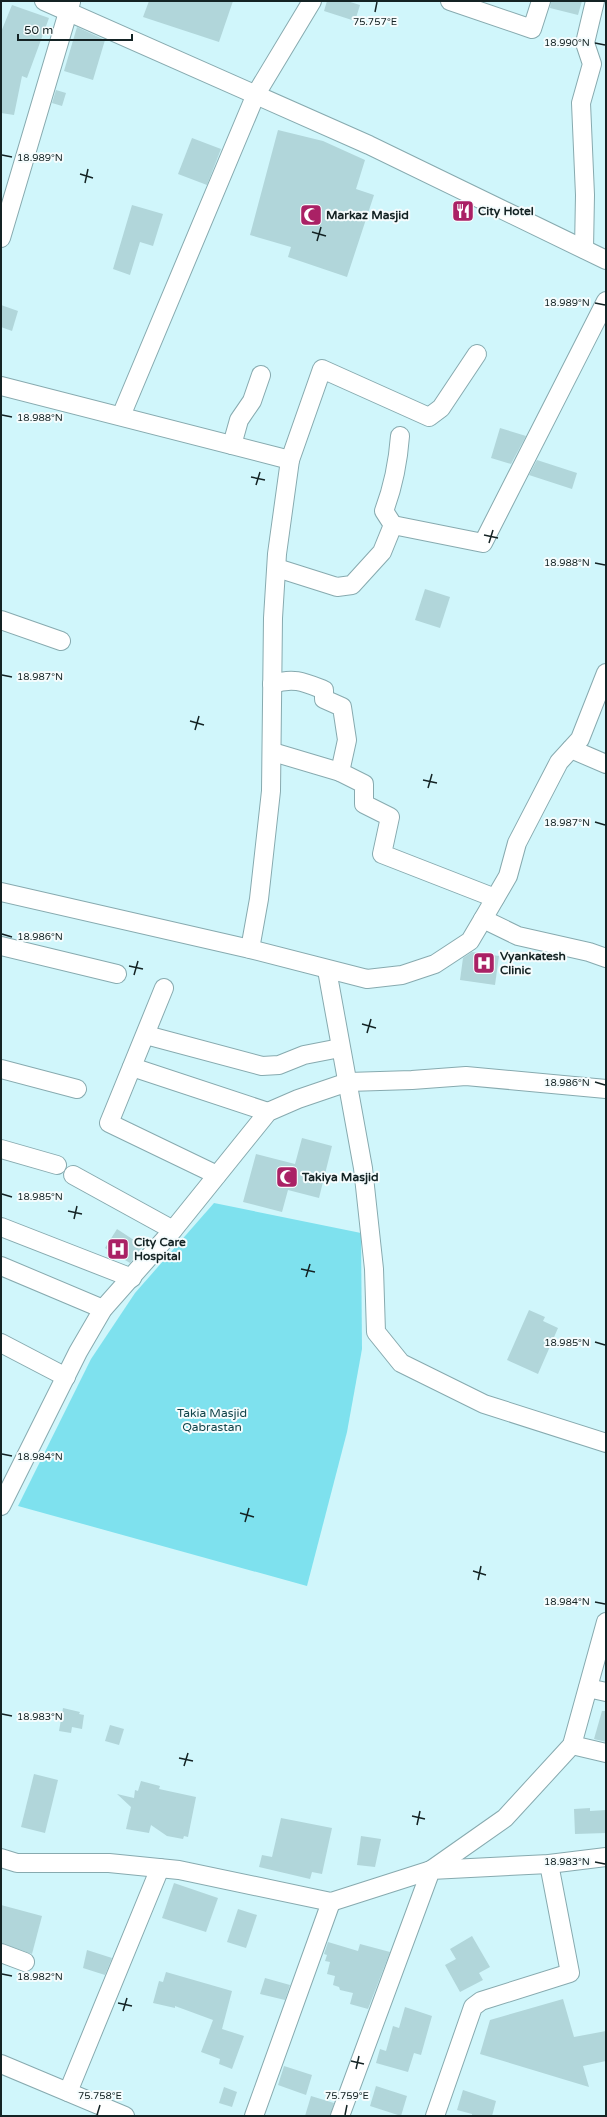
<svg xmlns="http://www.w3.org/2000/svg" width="607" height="2117" font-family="'Varela Round',sans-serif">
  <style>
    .green { fill: #7ee1ee }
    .building { fill: #b1d6da }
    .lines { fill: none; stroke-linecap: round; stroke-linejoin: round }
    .minor-casing { stroke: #87aaaf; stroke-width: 20 }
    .minor { stroke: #fff; stroke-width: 18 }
    .ticks { fill: none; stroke: #142324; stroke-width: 1.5 }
    .labels { text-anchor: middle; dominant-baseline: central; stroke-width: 4; stroke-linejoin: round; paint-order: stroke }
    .poi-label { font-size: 12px; font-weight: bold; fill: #142324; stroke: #f5fcfd; text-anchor: start }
    .park-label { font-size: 12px; fill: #12454b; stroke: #f5fcfd }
    .ticks-label { font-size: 10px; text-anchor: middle; fill: #142324; stroke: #f5fcfd; stroke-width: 4; stroke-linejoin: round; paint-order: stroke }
  </style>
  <rect width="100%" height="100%" fill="#d0f6fb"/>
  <polygon class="green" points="214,1203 361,1233 362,1349 347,1432 307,1586 18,1506 91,1359 135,1293"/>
  <g class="building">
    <polygon points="149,1 233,1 219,42 143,17"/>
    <polygon points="327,1 347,1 360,5 355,21 324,11"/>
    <polygon points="551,1 582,1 578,15 550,8"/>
    <polygon points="12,5 49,18 27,78 22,76 14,115 1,113 1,32"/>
    <polygon points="77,27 105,40 93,80 64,71"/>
    <polygon points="56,90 66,93 62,106 52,103"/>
    <polygon points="278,130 323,141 365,160 356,189 374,195 347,277 288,257 291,247 250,235"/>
    <polygon points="192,138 221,149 207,185 178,174"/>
    <polygon points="132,205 163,214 153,246 140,242 130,275 113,269"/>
    <polygon points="1,305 18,311 12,331 1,327"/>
    <polygon points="500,428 526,436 511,464 491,458"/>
    <polygon points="537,460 577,473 572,489 529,475"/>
    <polygon points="425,589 450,597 440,628 415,620"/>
    <polygon points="472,952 499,956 495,985 460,980 463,958"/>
    <polygon points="302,1138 332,1146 319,1198 288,1190 282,1212 243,1202 256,1154 295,1164"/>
    <polygon points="117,1229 143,1246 130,1263 105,1248"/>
    <polygon points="529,1310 545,1317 543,1321 558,1328 538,1374 507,1360"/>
    <polygon points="63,1708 80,1712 79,1714 84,1715 82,1729 72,1727 71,1733 59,1731"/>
    <polygon points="602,1711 606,1711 606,1742 594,1739"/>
    <polygon points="110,1725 124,1729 119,1745 105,1741"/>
    <polygon points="34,1774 58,1780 45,1833 21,1827"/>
    <polygon points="141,1781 160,1786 159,1789 196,1797 188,1837 184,1836 183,1839 167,1836 151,1825 149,1833 126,1829 131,1807 117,1794 134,1798 135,1790 138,1791"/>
    <polygon points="590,1808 590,1811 606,1810 606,1833 575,1834 574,1809"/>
    <polygon points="281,1818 332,1828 322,1874 312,1872 310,1879 259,1867 262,1855 272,1857"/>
    <polygon points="361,1836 381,1839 375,1867 357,1865"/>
    <polygon points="174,1883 218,1898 206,1932 162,1918"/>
    <polygon points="1,1905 42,1916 32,1954 1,1943"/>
    <polygon points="238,1909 257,1915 246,1948 227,1942"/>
    <polygon points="472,1936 490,1967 479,1973 483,1980 460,1992 445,1965 456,1959 450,1949"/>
    <polygon points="328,1942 358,1951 360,1944 390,1952 368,2009 350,2004 353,1993 340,1990 339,1987 333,1985 335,1976 327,1974 330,1962 325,1961 327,1955 324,1954"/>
    <polygon points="87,1950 112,1958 105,1975 83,1968"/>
    <polygon points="166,1972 232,1991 222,2029 244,2036 232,2069 219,2064 220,2059 201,2052 213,2020 175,2006 175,2008 153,2003 159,1981 163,1982"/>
    <polygon points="265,1978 290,1985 285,2000 260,1994"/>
    <polygon points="563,1999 574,2037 606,2031 606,2061 583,2066 589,2087 480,2054 490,2020"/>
    <polygon points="405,2007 432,2016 421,2055 414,2053 408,2072 376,2063 380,2049 386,2051 393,2026 399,2028"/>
    <polygon points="284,2066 312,2075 306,2095 278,2085"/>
    <polygon points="376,2086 407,2096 401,2116 370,2106"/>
    <polygon points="224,2087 237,2092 232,2107 219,2103"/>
    <polygon points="463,2090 496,2101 492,2116 472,2116 472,2114 457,2110"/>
    <polygon points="311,2096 334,2103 330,2116 305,2116"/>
  </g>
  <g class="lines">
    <g class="minor-casing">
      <g id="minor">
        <polyline points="44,1 369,145 606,260"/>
        <polyline points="450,1 532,29 541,1"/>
        <polyline points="1,238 71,2"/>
        <polyline points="584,249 585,195 581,103 592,64 585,43 595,1"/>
        <polyline points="1,386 290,460 277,554 273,618 271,791 259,899 250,949"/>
        <polyline points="121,416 256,94 312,1"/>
        <polyline points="232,445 239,420 252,401 261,375"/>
        <polyline points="290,460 322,369 429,417 441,408 477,354"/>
        <polyline points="393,525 483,543 606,301"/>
        <path d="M 277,568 L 337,587 L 352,585 L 382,552 L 393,525 L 384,511 C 393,487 398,463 400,436"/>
        <polyline points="1,620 61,641"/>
        <path d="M 272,684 C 294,677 304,682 324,690 L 324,699 L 342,707 L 347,740 L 340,772 L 364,784 L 364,804 L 390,817 L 382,854 L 495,898"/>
        <polyline points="571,749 606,764"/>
        <polyline points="273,752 340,772"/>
        <polyline points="1,892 250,949 367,979 402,975 435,964 470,941 483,919 508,876 517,843 559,762 580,739 606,673"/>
        <polyline points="483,919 518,936 589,952 606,958"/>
        <polyline points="1,946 117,974"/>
        <polyline points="327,970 363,1168 374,1269 376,1332 401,1363 484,1404 606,1443"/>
        <polyline points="164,988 109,1123 217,1175"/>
        <polyline points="146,1035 262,1066 279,1065 304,1055 340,1048"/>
        <polyline points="132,1067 268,1112"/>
        <polyline points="1,1069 77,1089"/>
        <polyline points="1,1149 57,1165"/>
        <polyline points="73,1175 173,1230"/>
        <polyline points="1,1227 132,1278"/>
        <polyline points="1,1266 103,1309"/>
        <polyline points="1,1343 66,1377"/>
        <polyline points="1,1506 78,1352 103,1309 173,1230 268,1112 298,1099 348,1082 412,1080 466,1076 606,1089"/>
        <polyline points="588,1688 606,1692"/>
        <polyline points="572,1745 606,1753"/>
        <polyline points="1,1858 17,1863 109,1863 179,1870 331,1902 431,1870 505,1818 572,1745 606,1622"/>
        <polyline points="1,1953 25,1962"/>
        <polyline points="1,2064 125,2116"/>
        <polyline points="68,2092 160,1868"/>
        <polyline points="254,2116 331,1902"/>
        <polyline points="340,2116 431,1870 549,1864 606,1857"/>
        <polyline points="435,2116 473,2007 481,2001 570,1973 549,1864"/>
      </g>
    </g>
    <use href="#minor" class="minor"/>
  </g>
  <path class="ticks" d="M 375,12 L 377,2M 595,43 L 605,45M 2,155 L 12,157M 80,174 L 93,178M 85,183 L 88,169M 312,232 L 326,236M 317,241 L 321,227M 595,303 L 605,305M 2,415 L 12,417M 251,477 L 265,480M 256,485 L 260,472M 484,535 L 498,538M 489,543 L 493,530M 595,563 L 605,565M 2,675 L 12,677M 190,721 L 204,725M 195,730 L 199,716M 423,780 L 437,783M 428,788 L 432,774M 595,822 L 605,825M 2,934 L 12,937M 129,966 L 143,969M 134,975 L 138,961M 362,1024 L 376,1028M 367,1033 L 371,1019M 595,1082 L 605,1085M 2,1194 L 12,1197M 68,1211 L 82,1214M 74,1219 L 77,1206M 301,1269 L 315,1272M 306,1277 L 310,1264M 595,1342 L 605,1345M 2,1454 L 12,1456M 240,1513 L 254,1517M 245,1522 L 249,1508M 473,1571 L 486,1575M 478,1580 L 481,1566M 595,1602 L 605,1604M 2,1714 L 12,1716M 179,1758 L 193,1761M 184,1766 L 188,1753M 412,1816 L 425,1819M 417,1825 L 420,1811M 595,1862 L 605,1864M 2,1974 L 12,1976M 118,2003 L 132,2006M 123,2011 L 127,1998M 351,2061 L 364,2064M 356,2069 L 359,2056M 97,2115 L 100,2105M 345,2115 L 347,2105"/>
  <defs>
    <g id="restaurant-square" transform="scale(1.15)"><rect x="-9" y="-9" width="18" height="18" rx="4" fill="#aa2165" stroke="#f5fcfd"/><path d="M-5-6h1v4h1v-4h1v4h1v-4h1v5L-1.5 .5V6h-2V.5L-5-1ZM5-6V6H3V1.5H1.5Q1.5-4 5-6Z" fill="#fff"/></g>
    <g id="mosque-square" transform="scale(1.15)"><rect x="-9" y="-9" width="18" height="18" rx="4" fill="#aa2165" stroke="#f5fcfd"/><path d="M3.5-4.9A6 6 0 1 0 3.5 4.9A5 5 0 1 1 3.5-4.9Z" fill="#fff"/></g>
    <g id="hospital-square" transform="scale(1.15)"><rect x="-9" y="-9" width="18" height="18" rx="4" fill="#aa2165" stroke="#f5fcfd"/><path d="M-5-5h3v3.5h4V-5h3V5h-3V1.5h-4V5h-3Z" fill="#fff"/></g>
  </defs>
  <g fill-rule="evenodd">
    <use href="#restaurant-square" x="463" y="211"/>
    <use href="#mosque-square" x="311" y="215"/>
    <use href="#hospital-square" x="484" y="963"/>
    <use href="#mosque-square" x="287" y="1177"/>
    <use href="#hospital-square" x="118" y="1249"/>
  </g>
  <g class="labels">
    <g class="poi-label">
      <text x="478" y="211">City Hotel</text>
      <text x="326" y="215">Markaz Masjid</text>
      <text x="500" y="956">Vyankatesh<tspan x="500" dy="14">Clinic</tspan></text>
      <text x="302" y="1177">Takiya Masjid</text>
      <text x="134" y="1242">City Care<tspan x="134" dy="14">Hospital</tspan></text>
    </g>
    <g class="park-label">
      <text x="212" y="1413">Takia Masjid<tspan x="212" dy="14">Qabrastan</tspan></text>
    </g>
  </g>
  <g class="ticks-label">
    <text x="375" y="25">75.757°E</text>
    <text x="567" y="46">18.990°N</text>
    <text x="40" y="161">18.989°N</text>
    <text x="567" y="306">18.989°N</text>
    <text x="40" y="421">18.988°N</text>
    <text x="567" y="566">18.988°N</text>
    <text x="40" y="680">18.987°N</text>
    <text x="567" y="826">18.987°N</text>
    <text x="40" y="940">18.986°N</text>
    <text x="567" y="1086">18.986°N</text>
    <text x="40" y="1200">18.985°N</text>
    <text x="567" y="1346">18.985°N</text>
    <text x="40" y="1460">18.984°N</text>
    <text x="567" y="1605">18.984°N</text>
    <text x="40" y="1720">18.983°N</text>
    <text x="567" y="1865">18.983°N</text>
    <text x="40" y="1980">18.982°N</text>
    <text x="100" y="2099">75.758°E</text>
    <text x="347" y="2099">75.759°E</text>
  </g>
  <rect width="607" height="2117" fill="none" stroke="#142324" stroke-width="4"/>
  <path d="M18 34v6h114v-6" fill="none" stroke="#142324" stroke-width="2"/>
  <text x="24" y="34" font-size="12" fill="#142324" stroke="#f5fcfd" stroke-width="3" paint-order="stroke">50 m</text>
</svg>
